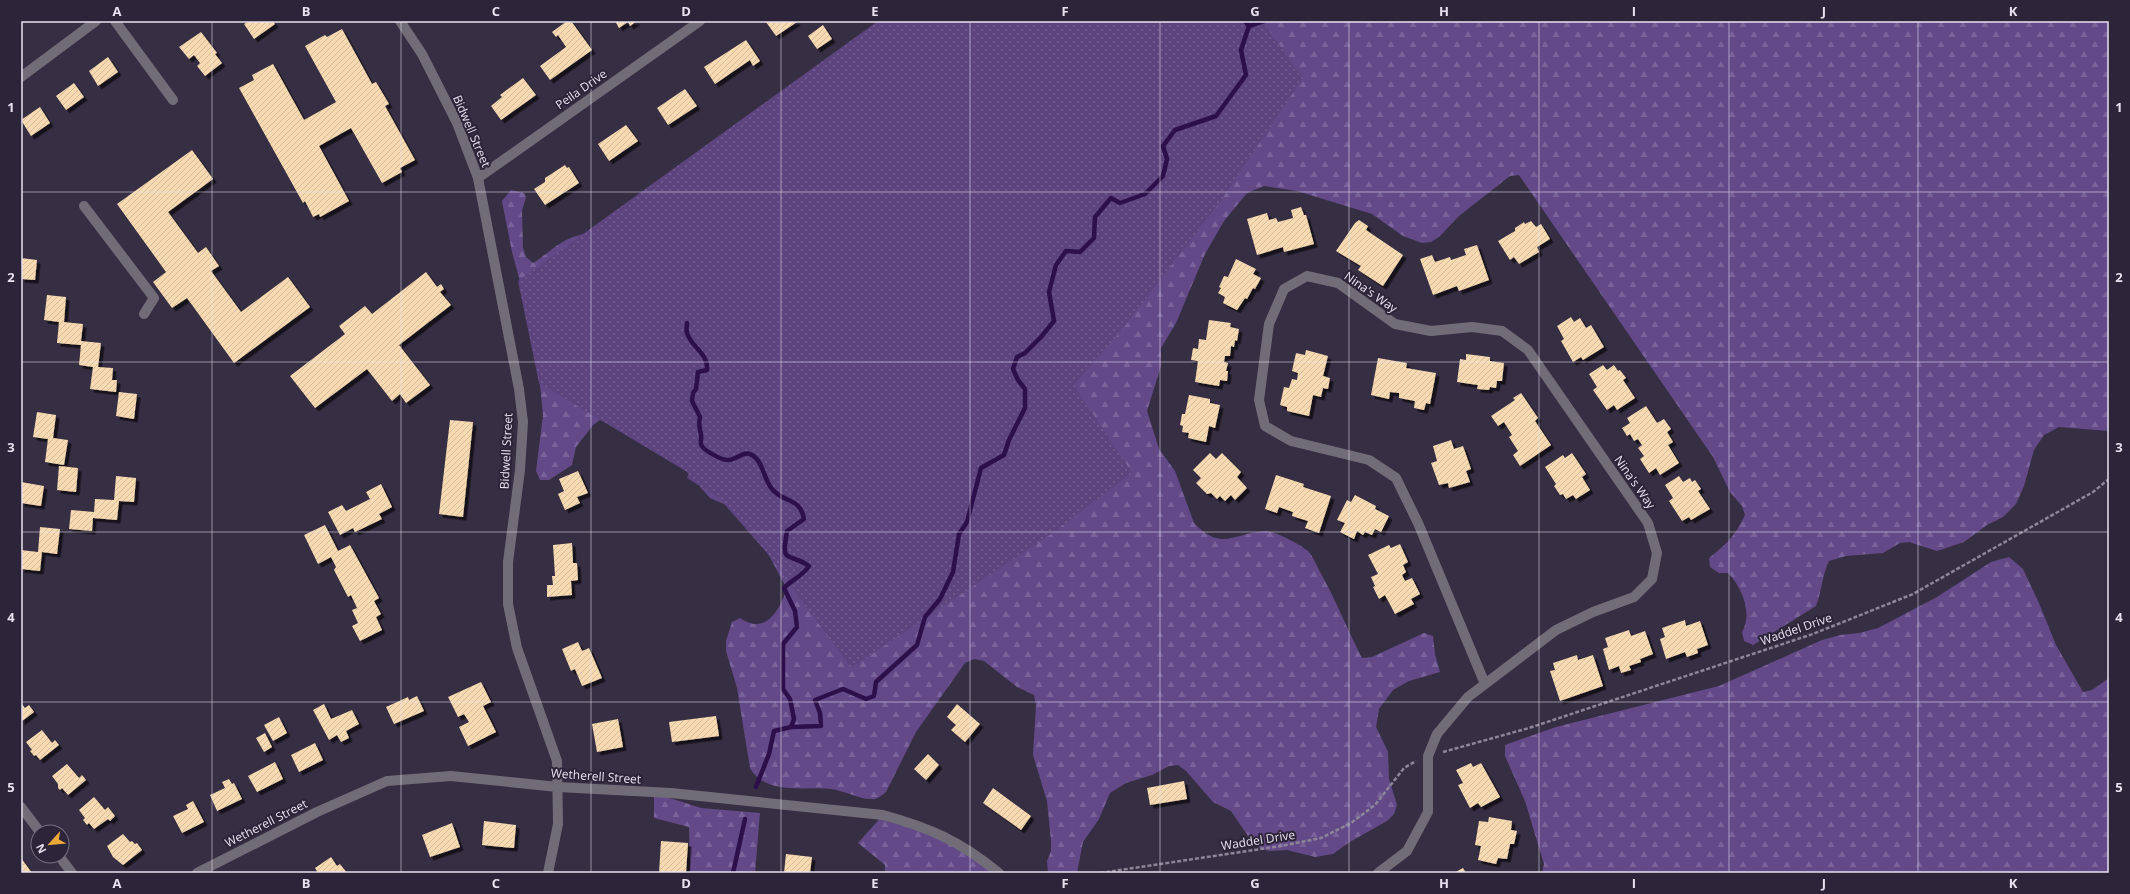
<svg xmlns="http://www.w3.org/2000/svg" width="2130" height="894" font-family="'Open Sans',sans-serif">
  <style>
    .forest { fill: url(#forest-firs) }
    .park { fill: url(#park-dots) }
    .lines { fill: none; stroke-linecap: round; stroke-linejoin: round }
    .stream { stroke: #2d104b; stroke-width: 4.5 }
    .building { fill: url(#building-hatch); filter: url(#shadow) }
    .path { stroke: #8c8698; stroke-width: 2.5; stroke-dasharray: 4 2; stroke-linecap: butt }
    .minor { stroke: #716d78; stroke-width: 10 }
    .grid { fill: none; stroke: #e7e2f0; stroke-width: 1; stroke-opacity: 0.55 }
    .labels { text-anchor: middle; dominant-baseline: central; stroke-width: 4; stroke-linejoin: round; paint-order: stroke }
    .street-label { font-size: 12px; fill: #e7e2f0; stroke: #2c2438 }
    .neatline { fill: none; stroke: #e7e2f0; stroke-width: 1.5 }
    .grid-label { font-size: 13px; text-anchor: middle; font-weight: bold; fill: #e7e2f0 }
  </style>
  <defs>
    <pattern id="forest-firs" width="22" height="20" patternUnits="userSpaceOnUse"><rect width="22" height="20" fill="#644989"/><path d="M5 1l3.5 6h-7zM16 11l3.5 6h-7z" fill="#7a639a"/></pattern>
    <pattern id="park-dots" width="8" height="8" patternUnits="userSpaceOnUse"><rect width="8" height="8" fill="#5d447f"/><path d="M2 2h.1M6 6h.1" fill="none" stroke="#745f91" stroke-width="1.8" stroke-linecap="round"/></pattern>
    <pattern id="building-hatch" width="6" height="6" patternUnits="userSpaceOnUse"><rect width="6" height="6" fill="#f7dab1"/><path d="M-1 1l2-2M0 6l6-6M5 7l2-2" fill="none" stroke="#d3bc9c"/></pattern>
    <filter id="shadow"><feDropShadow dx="3.5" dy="3.5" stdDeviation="0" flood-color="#0009"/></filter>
  </defs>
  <rect width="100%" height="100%" fill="#362e43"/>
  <g class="forest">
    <path d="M 1175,21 L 2109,21 L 2109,431 L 2059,427 L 2044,435 L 2034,450 L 2024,486 L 2016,504 L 2003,517 L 1987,525 L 1964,542 L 1937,551 L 1909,542 L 1900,543 L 1883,553 L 1846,556 L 1829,561 C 1822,575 1822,591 1816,606 L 1753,645 L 1744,641 L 1742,632 C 1753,614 1742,587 1728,573 L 1719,573 L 1710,567 L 1709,558 C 1728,543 1734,537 1745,515 L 1742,506 L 1730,492 L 1713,457 L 1519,175 L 1510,176 L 1459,216 L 1439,237 L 1431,242 L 1422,243 L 1403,236 L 1372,214 L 1297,191 L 1264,186 L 1247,193 L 1224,221 L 1205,254 L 1176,323 L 1161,348 L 1161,366 L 1147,411 L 1159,449 L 1175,471 L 1194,523 C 1221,552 1235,533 1264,531 C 1274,530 1301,545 1308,551 C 1313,556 1316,564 1319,570 C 1335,598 1347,629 1362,658 L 1372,657 L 1424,633 L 1433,636 L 1435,654 L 1440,672 L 1409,681 L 1393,690 L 1379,709 L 1376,727 L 1388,752 L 1389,779 L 1397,805 L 1394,814 L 1387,821 L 1348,843 L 1333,854 L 1315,857 L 1287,850 L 1269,851 L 1260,848 L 1252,842 L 1231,811 L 1213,802 L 1186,771 L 1178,765 L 1169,766 L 1152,775 L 1126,783 L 1110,793 L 1099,819 L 1083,842 L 1077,873 L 1048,873 L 1047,861 L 1051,851 L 1051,841 L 1047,801 L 1033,755 L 1036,705 L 1034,695 L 1017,687 L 984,661 L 974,659 L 965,663 L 916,732 L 886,792 C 881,796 877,800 870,799 C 860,799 844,791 832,789 C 805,786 766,796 750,768 L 737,688 L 726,651 L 726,641 L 732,622 L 740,618 C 766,636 779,610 787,589 L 747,514 L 710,498 L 671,454 L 620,426 L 600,420 L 593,425 L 576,447 L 572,465 L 549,480 L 540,480 L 536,471 L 543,415 L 540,385 L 532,326 L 512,252 L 502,201 L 511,190 L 524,193 L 526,197 L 522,211 L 523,248 L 526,257 L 533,263 C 543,257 551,249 561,243 C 572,236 584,234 597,230 Z"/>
    <polygon points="2009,557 2023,569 2039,603 2056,645 2083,692 2092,690 2109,678 2109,873 1542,873 1544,864 1525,801 1505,756 1505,745 1556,727 1719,686 1822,640 1840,635 1859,633 1878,628 1937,597 1991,562"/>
    <polygon points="654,793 701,808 760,813 755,873 690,873 689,827 654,818"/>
    <polygon points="883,815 978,856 995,873 885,873 885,865 858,843"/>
  </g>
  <polygon class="park" points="878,21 1262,21 1303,78 1220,202 1121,331 1074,385 1132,473 1051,534 851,668 767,553 719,498 687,478 689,473 539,383 518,281"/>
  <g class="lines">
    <g class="stream">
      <polyline points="1249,26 1264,21"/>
      <path d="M 687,323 C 687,326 686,330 687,333 C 691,347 709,354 707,370 L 698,372 L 696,389 L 693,393 L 692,401 L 700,417 C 698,425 700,428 701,435 C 702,438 700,441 701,444 C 702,450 723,461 729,460 C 738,459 744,450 752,455 C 763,461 764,480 772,489 C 783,503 800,497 804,519 L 787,531 C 781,566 787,551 809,566 C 804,575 791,580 784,588 L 795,611 L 797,627 L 783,644 L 783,689 L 790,699 L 794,719 L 791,727"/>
      <polyline points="756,787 769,754 774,731 791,727 821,726 820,713 815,700 843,689 866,699 874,696 876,682 917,645 925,617 940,599 953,572 959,534 967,522 981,468 1004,455 1009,440 1025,408 1025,389 1018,380 1013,369 1017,357 1025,353 1041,337 1054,321 1049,292 1056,265 1066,251 1080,252 1094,238 1095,217 1111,198 1120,203 1145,194 1163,176 1167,159 1163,146 1175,130 1216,116 1246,75 1241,50 1249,26 1245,21"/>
      <polyline points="733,873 745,819"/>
    </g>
  </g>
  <g class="building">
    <polygon points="249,21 273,21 275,24 254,39 244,24"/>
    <polygon points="567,21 571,21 592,50 550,80 540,66 566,47 558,35 556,37 552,32"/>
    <polygon points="615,21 637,21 630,26 628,22 619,28"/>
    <polygon points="796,21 797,22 776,36 766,22"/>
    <polygon points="823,25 832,39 817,49 808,36"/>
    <polygon points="342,29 372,84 376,82 389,104 385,106 415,160 400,168 402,172 382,183 351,128 319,146 349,201 320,217 319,214 313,217 305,201 303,203 239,88 254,80 252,75 273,64 304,120 336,102 305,46 325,35 327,37"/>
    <polygon points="201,32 217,53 215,54 222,63 205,76 197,66 200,63 194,55 189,59 179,47"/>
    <polygon points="746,40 760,61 753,66 750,60 715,84 704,67"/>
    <polygon points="108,57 118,72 98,86 89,71"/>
    <polygon points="523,78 536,95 501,120 491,106 502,97 500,95"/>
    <polygon points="74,83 84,97 66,110 56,96"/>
    <polygon points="685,89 697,106 668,125 657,108"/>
    <polygon points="40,107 50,123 31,136 21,120"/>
    <polygon points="626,125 638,141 609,161 598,144"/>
    <polygon points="192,150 213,179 168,212 198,253 206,247 219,266 211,271 241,312 288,277 310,307 234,363 187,298 172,308 153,282 166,272 117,204"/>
    <polygon points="565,165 567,168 569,167 579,183 545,205 534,189 545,182 545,178"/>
    <polygon points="1301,207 1304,215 1306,215 1314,244 1284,252 1283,247 1257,255 1247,219 1267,213 1269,220 1276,218 1278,222 1293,218 1291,210"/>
    <polygon points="1359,220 1368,226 1366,230 1403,255 1383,286 1358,270 1361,266 1336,251 1355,223"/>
    <polygon points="1531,221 1536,227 1541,224 1550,239 1537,247 1539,252 1519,264 1514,257 1510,260 1498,241 1515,231 1515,228 1524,222 1525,224"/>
    <polygon points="1477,245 1489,280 1459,291 1457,286 1433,295 1420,259 1432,255 1435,262 1450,257 1451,260 1466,255 1464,249"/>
    <polygon points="21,258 37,260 35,280 21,279"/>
    <polygon points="1236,259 1256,269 1253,274 1261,278 1255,289 1253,288 1247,299 1245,298 1237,310 1223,303 1225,297 1218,293 1221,288 1219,287 1224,276 1228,277"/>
    <polygon points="426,272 437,287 441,284 444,289 440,292 451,305 399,345 430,385 406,403 400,394 392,401 367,369 315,408 290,376 345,334 339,326 365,306 372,314"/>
    <polygon points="47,295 66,297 64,322 83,324 81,341 101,343 98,367 113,368 112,380 117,380 116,392 90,389 93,367 79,365 81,345 57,343 59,322 44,320"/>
    <polygon points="1571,317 1574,322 1580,318 1586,328 1591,325 1604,347 1583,360 1581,357 1573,362 1561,341 1564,339 1557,326"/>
    <polygon points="1209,320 1231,323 1230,327 1239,329 1237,341 1235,340 1234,347 1231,346 1230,356 1225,356 1224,362 1228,363 1226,371 1228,371 1227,381 1220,380 1219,386 1195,382 1198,361 1191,360 1193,348 1198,349 1199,339 1206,340"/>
    <polygon points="1306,350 1328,356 1323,376 1330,378 1328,389 1323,388 1321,397 1313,395 1309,416 1287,411 1287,407 1280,405 1284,387 1289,388 1292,379 1297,380 1298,373 1292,371 1296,353 1305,355"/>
    <polygon points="1466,354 1490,357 1490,361 1504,363 1502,381 1497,381 1496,388 1490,387 1489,390 1477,389 1478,385 1457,382 1460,359 1466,360"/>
    <polygon points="1378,358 1407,363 1406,368 1436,373 1430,404 1426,403 1424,410 1414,408 1415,401 1399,398 1399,393 1390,392 1389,399 1371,395"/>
    <polygon points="1603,365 1607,370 1614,365 1618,371 1620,370 1626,378 1623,380 1635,398 1617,410 1614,405 1607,410 1593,390 1597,387 1589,374"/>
    <polygon points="119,392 137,394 134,419 116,416"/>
    <polygon points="1521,393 1538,418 1535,421 1551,445 1520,466 1513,455 1518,451 1509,437 1512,435 1504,422 1498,426 1491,416 1515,400 1513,398"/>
    <polygon points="1189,395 1210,399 1210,403 1220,405 1215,428 1209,426 1206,442 1188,438 1189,433 1182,432 1183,426 1180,425 1182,414 1185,414"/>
    <polygon points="1646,406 1657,423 1664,419 1671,429 1667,432 1673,442 1668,445 1679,463 1660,475 1656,468 1649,473 1640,459 1644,456 1638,448 1642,445 1638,439 1634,441 1630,434 1627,436 1622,428 1630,423 1627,418"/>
    <polygon points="37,412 56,415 53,438 68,440 64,465 45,462 48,439 33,437"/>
    <polygon points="450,420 473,422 463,517 439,514"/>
    <polygon points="1451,440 1454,449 1463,446 1471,469 1466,471 1470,482 1449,488 1448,483 1439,485 1431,463 1437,461 1433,446"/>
    <polygon points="1210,453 1216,459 1222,453 1241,472 1237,477 1247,488 1235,500 1231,495 1225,501 1220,496 1217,499 1211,493 1207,494 1196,483 1201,478 1193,470"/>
    <polygon points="1572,453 1586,474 1582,477 1590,490 1576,499 1573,495 1566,499 1563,494 1560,495 1554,486 1556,484 1545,467 1563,455 1565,458"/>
    <polygon points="59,466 78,468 76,492 57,490"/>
    <polygon points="578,471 588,493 577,497 580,503 565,510 558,494 564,491 559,479"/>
    <polygon points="1276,475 1304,484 1303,487 1331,496 1319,533 1305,528 1308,521 1292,516 1293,512 1279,507 1277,513 1265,509"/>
    <polygon points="116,476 136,478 134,502 119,501 117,520 93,518 92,531 69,529 71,510 94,512 95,499 114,500"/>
    <polygon points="1679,476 1683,482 1690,478 1692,482 1695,480 1701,489 1698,491 1710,509 1691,520 1689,517 1682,521 1669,501 1673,498 1665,485"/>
    <polygon points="21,482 44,486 41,506 21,503"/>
    <polygon points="381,484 392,507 379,514 382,519 355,532 353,528 340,535 328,512 342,505 346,511 370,499 366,492"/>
    <polygon points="1355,495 1376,506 1375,509 1389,516 1381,532 1375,529 1372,535 1365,532 1363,535 1357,531 1354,539 1340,532 1345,523 1337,520 1347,500 1351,502"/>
    <polygon points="325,525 338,551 350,545 379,598 374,601 381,614 376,617 382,630 360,641 352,626 358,623 352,610 357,608 351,595 348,597 334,570 336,567 331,557 318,564 304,535"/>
    <polygon points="40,527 60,529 57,554 42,552 40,571 21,569 21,550 38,552"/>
    <polygon points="572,543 573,563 577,563 578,580 571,581 572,595 547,597 547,585 553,585 552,576 555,576 553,545"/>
    <polygon points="1400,544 1408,562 1403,565 1406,572 1402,575 1405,581 1412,578 1420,594 1411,599 1414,604 1395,614 1385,595 1379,599 1373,587 1375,586 1371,577 1378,574 1368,555 1389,545 1391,548"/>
    <polygon points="1685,620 1686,626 1700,621 1708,645 1697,649 1698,653 1687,657 1685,652 1666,659 1660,639 1665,637 1662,628"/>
    <polygon points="1629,630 1631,636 1645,631 1653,654 1640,659 1641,662 1629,666 1631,670 1621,673 1619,666 1609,670 1603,649 1608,647 1605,638"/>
    <polygon points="578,642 582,651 589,648 602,678 582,686 575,669 571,671 562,649"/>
    <polygon points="1577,655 1578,660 1593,655 1603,686 1560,701 1550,671 1555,670 1553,663"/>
    <polygon points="481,682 491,702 483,706 496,732 468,746 459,727 469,722 464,714 458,717 448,697"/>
    <polygon points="417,696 424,711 394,724 386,707 408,697 409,700"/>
    <polygon points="21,703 25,708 29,705 34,712 21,722"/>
    <polygon points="324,704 331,719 352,710 359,724 346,731 349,738 341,742 337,735 329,740 313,710"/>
    <polygon points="957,704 980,724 965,742 951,730 956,725 947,717"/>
    <polygon points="716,716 719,736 672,742 669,722"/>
    <polygon points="279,717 287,733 273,741 264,725"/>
    <polygon points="618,719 623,747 597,752 592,724"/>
    <polygon points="42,730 52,743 55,740 59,745 40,760 36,755 34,756 30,751 32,750 26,742"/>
    <polygon points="265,733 272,747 264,752 256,738"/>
    <polygon points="315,743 323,760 299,772 291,755"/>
    <polygon points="928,754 939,765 926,780 914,769"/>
    <polygon points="275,762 283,779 257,792 248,776"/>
    <polygon points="1471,763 1473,767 1481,763 1500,797 1481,807 1478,803 1470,808 1458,785 1463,783 1456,770"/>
    <polygon points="67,764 79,778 82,775 86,780 68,795 62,788 60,790 58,788 58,784 52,776"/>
    <polygon points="229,779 232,784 234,783 242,799 217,811 210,795 225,788 222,782"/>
    <polygon points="1184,781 1187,799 1150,805 1147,788"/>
    <polygon points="993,788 1031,816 1021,830 983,803"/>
    <polygon points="94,797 105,810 108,807 115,816 110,821 108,819 94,829 89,823 87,825 83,820 85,818 79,810"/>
    <polygon points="193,801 204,822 182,833 173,816 188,809 186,805"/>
    <polygon points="1489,817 1512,821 1511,830 1517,831 1514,844 1510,844 1507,859 1498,858 1496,864 1478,860 1481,846 1475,845 1479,821 1488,822"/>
    <polygon points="484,821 516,825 514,848 482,845"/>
    <polygon points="452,823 460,847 430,857 422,835"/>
    <polygon points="123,834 130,842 132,841 135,844 137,843 142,850 123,865 113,857 107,846"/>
    <polygon points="661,841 688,843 686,873 659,873"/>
    <polygon points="786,854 812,857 810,873 784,873"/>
    <polygon points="331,857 337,866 340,864 347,873 318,873 315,868"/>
    <polygon points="21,858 32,873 21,873"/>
    <polygon points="1463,868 1466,873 1454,873"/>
  </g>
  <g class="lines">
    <g class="path">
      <polyline points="1443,752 1529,728 1813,634 1913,594 2093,492 2109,479"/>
      <polyline points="1100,873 1281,846 1321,838 1351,823 1375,805 1404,768 1416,761"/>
    </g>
    <g class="minor">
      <polyline points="115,21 173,100"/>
      <polyline points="400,21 422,54 457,123 478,178 519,389 523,422 520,470 508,562 508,604 517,648 557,761 558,824 548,873"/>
      <polyline points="21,77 96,21"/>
      <polyline points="478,178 700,21"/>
      <polyline points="84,206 154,298 144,314"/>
      <polyline points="21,807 40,832"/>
      <polyline points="59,856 72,873"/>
      <path d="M 197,873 L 317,812 L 387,781 L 451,776 L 558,787 L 671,793 L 883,815 C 931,828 961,842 999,873"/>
      <polyline points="1378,873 1407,851 1428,812 1428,756 1437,734 1468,697 1556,630 1593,612 1634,597 1652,579 1657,553 1648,523 1528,350 1502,331 1472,327 1431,331 1395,324 1338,283 1307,276 1284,289 1269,324 1259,400 1265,426 1291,441 1369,460 1396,478 1418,523 1485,684"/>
    </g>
  </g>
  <path class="grid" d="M 212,21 L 212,873M 401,21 L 401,873M 591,21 L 591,873M 781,21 L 781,873M 970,21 L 970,873M 1160,21 L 1160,873M 1349,21 L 1349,873M 1539,21 L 1539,873M 1729,21 L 1729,873M 1918,21 L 1918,873M 21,192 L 2109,192M 21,362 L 2109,362M 21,532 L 2109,532M 21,702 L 2109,702"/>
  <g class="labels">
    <g class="street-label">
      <text transform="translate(581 89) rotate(-35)">Peila Drive</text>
      <text transform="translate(472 131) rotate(67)">Bidwell Street</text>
      <text transform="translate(1371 292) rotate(35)">Nina's Way</text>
      <text transform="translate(506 451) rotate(-87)">Bidwell Street</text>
      <text transform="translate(1635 482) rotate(55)">Nina's Way</text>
      <text transform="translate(1796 629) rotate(-19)">Waddel Drive</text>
      <text transform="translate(596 776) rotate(4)">Wetherell Street</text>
      <text transform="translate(266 823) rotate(-27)">Wetherell Street</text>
      <text transform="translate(1258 840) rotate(-9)">Waddel Drive</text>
    </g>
  </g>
  <rect width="2130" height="894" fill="none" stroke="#2c2438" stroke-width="44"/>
  <g transform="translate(50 844) rotate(243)"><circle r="19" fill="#2c2438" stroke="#777082"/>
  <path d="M0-3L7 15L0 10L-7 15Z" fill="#eca93a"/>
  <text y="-6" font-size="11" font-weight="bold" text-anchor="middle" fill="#e7e2f0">N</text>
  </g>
  <rect x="22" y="22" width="2086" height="850" class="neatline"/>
  <g class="grid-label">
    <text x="117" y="16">A</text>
    <text x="306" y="16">B</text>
    <text x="496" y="16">C</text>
    <text x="686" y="16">D</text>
    <text x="875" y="16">E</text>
    <text x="1065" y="16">F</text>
    <text x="1255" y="16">G</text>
    <text x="1444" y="16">H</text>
    <text x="1634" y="16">I</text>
    <text x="1824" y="16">J</text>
    <text x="2013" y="16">K</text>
    <text x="11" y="112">1</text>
    <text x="2119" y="112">1</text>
    <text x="11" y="282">2</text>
    <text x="2119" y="282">2</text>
    <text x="11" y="452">3</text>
    <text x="2119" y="452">3</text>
    <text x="11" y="622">4</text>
    <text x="2119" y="622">4</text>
    <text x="11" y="792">5</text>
    <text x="2119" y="792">5</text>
    <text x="117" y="888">A</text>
    <text x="306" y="888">B</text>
    <text x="496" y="888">C</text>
    <text x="686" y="888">D</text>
    <text x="875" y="888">E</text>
    <text x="1065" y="888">F</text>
    <text x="1255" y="888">G</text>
    <text x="1444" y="888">H</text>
    <text x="1634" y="888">I</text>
    <text x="1824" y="888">J</text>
    <text x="2013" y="888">K</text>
  </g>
</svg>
